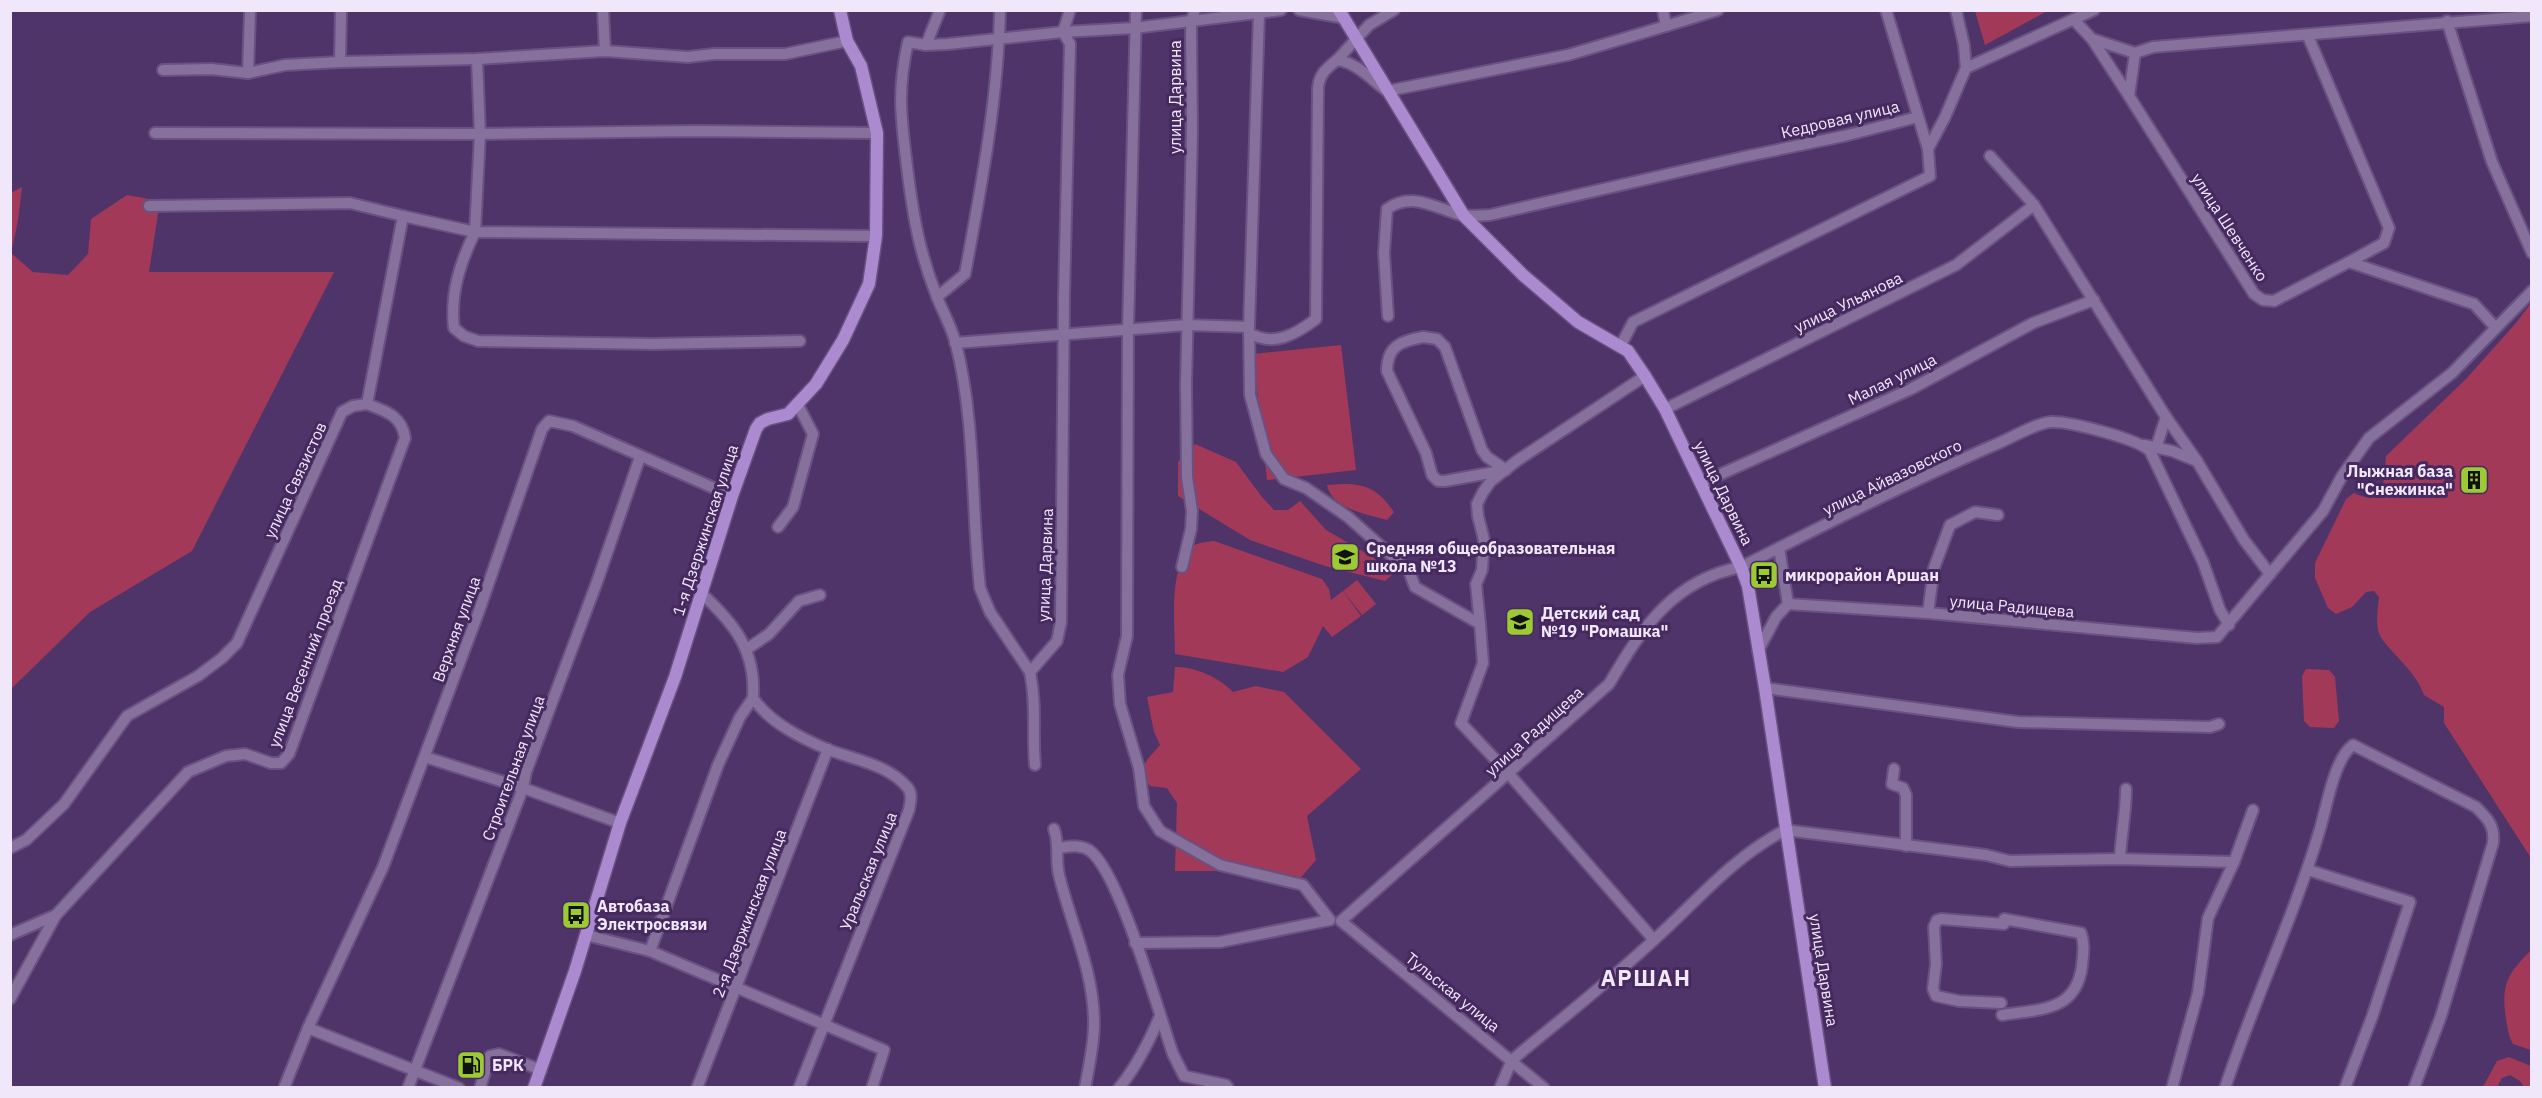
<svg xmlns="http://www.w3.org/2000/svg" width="2542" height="1098" font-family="'IBM Plex Sans',sans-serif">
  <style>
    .green { fill: #a23958 }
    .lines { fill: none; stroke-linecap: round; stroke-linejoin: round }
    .street-casing { stroke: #695181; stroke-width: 14 }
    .secondary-casing { stroke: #695181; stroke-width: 15 }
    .street { stroke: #86719d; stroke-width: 10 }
    .secondary { stroke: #ab8acf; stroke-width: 12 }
    .labels { text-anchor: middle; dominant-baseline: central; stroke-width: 6; stroke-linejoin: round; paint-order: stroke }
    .street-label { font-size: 16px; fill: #f0e7fb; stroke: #45295f }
    .poi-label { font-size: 16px; font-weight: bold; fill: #f0e7fb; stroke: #45295f; text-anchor: start }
    .district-label { font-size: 22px; font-weight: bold; letter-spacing: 1.5px; fill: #f0e7fb; stroke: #45295f }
  </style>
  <rect width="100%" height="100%" fill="#4f346a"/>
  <g class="green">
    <polygon points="1975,11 1975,10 2047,11 1985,45"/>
    <polygon points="22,187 18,221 11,253 33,272 68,275 88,254 91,219 127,195 160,201 149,272 334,272 192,551 90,612 11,689 11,193"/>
    <path d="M 2531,303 L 2531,858 L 2444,723 L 2444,707 L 2424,695 C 2416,672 2396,658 2382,639 C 2374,628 2378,609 2379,597 L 2374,591 L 2366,592 L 2352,607 L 2336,614 L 2328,608 L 2315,578 L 2315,563 L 2346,499 L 2354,493 C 2387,509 2384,477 2386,456 L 2466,379 L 2516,323 Z"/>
    <polygon points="1341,345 1356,470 1267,480 1253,354"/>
    <polygon points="1195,444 1236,462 1262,497 1274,510 1288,510 1300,501 1326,530 1381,562 1392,575 1385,581 1325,566 1250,540 1178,496 1178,462"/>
    <path d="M 1343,484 C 1369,484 1380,492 1394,512 L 1387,520 C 1366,514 1332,509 1327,485 Z"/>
    <path d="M 1214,541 L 1322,579 L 1329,589 L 1331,600 L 1343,591 L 1361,616 L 1332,637 L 1323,626 L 1308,657 L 1283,672 L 1175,654 C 1175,626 1168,565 1192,547 C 1198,542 1207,542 1214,541 Z"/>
    <polygon points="1357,580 1376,604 1362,615 1343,591"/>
    <path d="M 1175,667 C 1196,667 1218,677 1233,692 L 1256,686 L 1284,692 L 1361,769 L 1307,816 L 1316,860 L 1297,882 L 1248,871 L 1175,871 L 1177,803 L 1167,788 L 1150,786 C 1137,767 1146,761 1160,745 L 1154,732 L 1147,697 L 1173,692 Z"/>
    <polygon points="2306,669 2329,670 2335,677 2339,721 2334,728 2310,727 2304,721 2302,676"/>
    <path d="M 2531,950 L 2531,1050 L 2513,1044 C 2507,1033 2507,1024 2505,1012 C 2502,981 2510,972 2531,950 Z"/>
    <polygon points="2509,1057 2531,1066 2531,1087 2524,1087 2520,1081 2510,1075 2502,1078 2498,1085 2500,1087 2483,1087 2497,1061"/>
  </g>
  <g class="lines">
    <g class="street-casing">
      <g id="street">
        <polyline points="341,10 340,62 477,59 605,51 688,57 714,54 785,54 847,41"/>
        <polyline points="603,10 605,51"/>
        <path d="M 1000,10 C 998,99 981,188 965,274 L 937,297 C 943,312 952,328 956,344 C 976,423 971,507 980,588 L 990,612 L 1030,672 L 1057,641 L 1061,622 L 1064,297 L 1070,44 L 1063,32 L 1070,10"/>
        <polyline points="1299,10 1344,18"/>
        <polyline points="1956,10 1964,45 1966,68"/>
        <polyline points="2075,21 2092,39 2135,53 2153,47 2532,16"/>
        <polyline points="2447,21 2492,162 2532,253"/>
        <polyline points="1666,26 1718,10"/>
        <polyline points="2308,36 2389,228 2384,243 2349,262"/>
        <polyline points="2092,39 2129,96"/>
        <polyline points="926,45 940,10"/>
        <polyline points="2135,53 2129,96 2254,294 2263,300 2274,301 2349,262 2474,304 2495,327"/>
        <polyline points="477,59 480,134 475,232 876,236"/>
        <polyline points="1337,60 1369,25 1394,10"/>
        <polyline points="163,70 211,69 248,73 285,65 340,62"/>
        <polyline points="248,73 250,10"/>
        <polyline points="155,133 480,134 696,131 877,133"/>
        <polyline points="1928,149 1945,117 1966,68 2094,10"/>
        <polyline points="1990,156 2034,205 2166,417 2197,461"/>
        <path d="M 403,216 L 475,232 C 460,263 450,293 454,328 L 464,336 L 478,341 L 653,344 L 800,341"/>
        <path d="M 937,297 C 920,254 914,221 908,175 C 902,124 896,94 908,42 L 926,45 L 948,44 L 1063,32 L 1134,28 L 1281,10"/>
        <path d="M 1388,316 L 1384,253 L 1387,209 C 1412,191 1435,208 1461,215 C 1470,217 1481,215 1490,215 L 1743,157 L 1844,136 L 1918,117"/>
        <polyline points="1249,327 1259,14"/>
        <path d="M 1249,333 C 1273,347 1295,335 1316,319 L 1318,88 C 1319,74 1327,68 1337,60 C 1356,62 1372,80 1387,91 L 1568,55 L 1666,26 L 1663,10"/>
        <path d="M 1423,337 L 1437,339 L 1445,347 L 1482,450 L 1487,457 L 1506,470 L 1445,481 L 1438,481 L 1432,475 L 1426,453 L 1387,371 C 1387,346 1401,341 1423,337 Z"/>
        <polyline points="955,343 1187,325 1249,327 1250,395 1266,454 1284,479 1306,488 1348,517 1409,571 1415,587 1480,624 1476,584 1482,570 1484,540 1478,516 1477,504 1483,492 1491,481 1518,460 1645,376"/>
        <polyline points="1620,347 1633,322 1930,176 1928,149 1886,10"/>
        <polyline points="1665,409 1956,265 2034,205"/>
        <polyline points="2144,445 2172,451 2197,461 2244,540 2270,574"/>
        <polyline points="2156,448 2166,417"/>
        <polyline points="1701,483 1911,389 2033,323 2094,300"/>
        <polyline points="778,527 793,507 813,434 798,405"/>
        <polyline points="1182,567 1191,529 1192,511 1187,477 1186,384 1192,133 1191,22 1195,10"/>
        <path d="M 701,593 C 735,624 756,651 753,698"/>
        <polyline points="1788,604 1928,613 2197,638 2217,637 2323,511 2342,476 2369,438 2452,373 2532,291"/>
        <polyline points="1928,613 1934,568 1950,525 1975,512 1998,515"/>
        <polyline points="1480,624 1483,663 1461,723 1509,774 1654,940"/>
        <polyline points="747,649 769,634 799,601 820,595"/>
        <polyline points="1758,651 1776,617 1788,604 1779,548"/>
        <path d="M 1030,672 C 1037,707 1032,732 1035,765"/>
        <polyline points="1765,688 2018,722 2210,727 2219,724"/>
        <polyline points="425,757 523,788 620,823"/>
        <polyline points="1894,769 1892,784 1903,788 1906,795 1906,846"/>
        <path d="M 1054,829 C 1060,845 1055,860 1059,875 C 1071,924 1094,972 1094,1023 C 1094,1045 1089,1066 1085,1088"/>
        <polyline points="10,848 26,840 64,804 127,716 198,676 222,658 237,643 342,412 353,406 367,404 403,216 350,203 149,206"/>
        <path d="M 1058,848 C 1068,847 1080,844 1089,850 C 1119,870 1159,1014 1173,1054 L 1184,1076 L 1226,1085 L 1228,1088"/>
        <path d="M 2120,859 C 2121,835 2126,813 2126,789"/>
        <polyline points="2234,862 2253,810"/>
        <polyline points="2308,870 2410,902 2372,1017 2345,1088"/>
        <path d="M 10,935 L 56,915 L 188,772 L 226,756 L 245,754 L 271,763 L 281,763 L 289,754 L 405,438 C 402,416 386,411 367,404"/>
        <polyline points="586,935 650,951 884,1050 872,1088"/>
        <polyline points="1135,943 1220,942 1330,920 1303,885 1220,865 1160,831 1144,806 1139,768 1120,704 1118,675 1127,636 1128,330 1136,10"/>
        <path d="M 650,951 L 718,765 L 740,717 L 753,698 C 770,723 801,738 829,750 C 856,760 889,765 908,788 C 913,795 910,803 909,810 L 799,1088"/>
        <polyline points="10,999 56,915"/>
        <polyline points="2001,1003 1959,1001 1936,996 1933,989 1936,964 1934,927 1937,920 1941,919 2004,924"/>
        <path d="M 2002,1015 C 2040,1009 2076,1012 2082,966 C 2083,954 2085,944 2081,933 L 2004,919"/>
        <polyline points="308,1028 383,867 479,611 542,429 549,421 573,426 732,496"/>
        <polyline points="284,1088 308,1028 459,1088"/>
        <polyline points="408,1088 523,788 526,772 597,582 640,457"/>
        <polyline points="480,1088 490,1056 499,1054 541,1070"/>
        <polyline points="697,1088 828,749"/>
        <path d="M 1119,1088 C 1137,1066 1149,1042 1160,1016"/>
        <path d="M 1500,1088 L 1512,1060 C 1560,1020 1610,981 1656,938 C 1700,898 1731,859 1785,830 L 1986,855 L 2010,861 L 2120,859 L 2234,862 L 2208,918 L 2198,993 L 2172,1088"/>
        <path d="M 1544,1088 L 1341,921 L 1609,684 C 1642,628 1673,580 1741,567 C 1824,525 1907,483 1992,446 C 2008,440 2035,423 2051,422 C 2069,421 2138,439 2150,451 L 2203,562 L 2220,610 L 2229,625"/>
        <path d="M 2225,1088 C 2254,1000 2294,917 2320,829 C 2327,806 2334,759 2353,745 L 2476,807 C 2488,819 2495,826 2493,843 L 2441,1016 L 2414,1088"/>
      </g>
    </g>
    <g class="secondary-casing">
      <g id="secondary">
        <polyline points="1339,10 1464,216 1523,275 1578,322 1628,351 1645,376 1665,409 1741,567 1748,586 1765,688 1825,1088"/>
        <polyline points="534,1088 575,971 620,823 675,677 732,496 756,429 760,423 768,419 788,414 816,384 843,340 869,284 876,236 877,133 861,66 847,41 840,10"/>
      </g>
    </g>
    <use href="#street" class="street"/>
    <use href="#secondary" class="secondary"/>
  </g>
  <defs>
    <g id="building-square" transform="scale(1.5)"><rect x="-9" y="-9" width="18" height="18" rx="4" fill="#9cca32" stroke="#45295f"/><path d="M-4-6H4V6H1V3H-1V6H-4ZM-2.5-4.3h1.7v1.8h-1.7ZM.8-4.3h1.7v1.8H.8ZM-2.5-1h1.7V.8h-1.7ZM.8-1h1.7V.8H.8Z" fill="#111"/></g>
    <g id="school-square" transform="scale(1.5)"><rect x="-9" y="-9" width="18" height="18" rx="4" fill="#9cca32" stroke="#45295f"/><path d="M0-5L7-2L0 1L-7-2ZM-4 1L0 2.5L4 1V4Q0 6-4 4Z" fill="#111"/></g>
    <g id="bus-square" transform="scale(1.5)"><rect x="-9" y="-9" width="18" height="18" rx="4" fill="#9cca32" stroke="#45295f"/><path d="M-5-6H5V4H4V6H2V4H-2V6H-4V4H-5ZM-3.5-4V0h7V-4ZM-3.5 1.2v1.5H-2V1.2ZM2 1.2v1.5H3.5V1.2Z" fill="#111"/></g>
    <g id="fuel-square" transform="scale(1.5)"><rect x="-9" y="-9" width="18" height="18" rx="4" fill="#9cca32" stroke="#45295f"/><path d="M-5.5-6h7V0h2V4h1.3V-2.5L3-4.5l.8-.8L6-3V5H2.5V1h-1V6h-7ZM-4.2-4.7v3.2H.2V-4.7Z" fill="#111"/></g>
  </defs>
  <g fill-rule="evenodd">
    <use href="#building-square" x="2474" y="480"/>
    <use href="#school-square" x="1345" y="557"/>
    <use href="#bus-square" x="1764" y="575"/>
    <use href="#school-square" x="1520" y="622"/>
    <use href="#bus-square" x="576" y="915"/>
    <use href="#fuel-square" x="471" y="1065"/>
  </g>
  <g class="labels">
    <g class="street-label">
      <text transform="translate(1175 97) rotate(-90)">улица Дарвина</text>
      <text transform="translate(1840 119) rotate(-13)">Кедровая улица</text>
      <text transform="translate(2230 227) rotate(57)">улица Шевченко</text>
      <text transform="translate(1848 302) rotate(-26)">улица Ульянова</text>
      <text transform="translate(1892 379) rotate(-26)">Малая улица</text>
      <text transform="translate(1892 477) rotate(-26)">улица Айвазовского</text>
      <text transform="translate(295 480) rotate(-65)">улица Связистов</text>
      <text transform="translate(1724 493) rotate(64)">улица Дарвина</text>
      <text transform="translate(705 530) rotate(-72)">1-я Дзержинская улица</text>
      <text transform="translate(1045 565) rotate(-88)">улица Дарвина</text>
      <text transform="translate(2012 606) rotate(5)">улица Радищева</text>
      <text transform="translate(456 629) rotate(-70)">Верхняя улица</text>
      <text transform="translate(305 663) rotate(-69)">улица Весенний проезд</text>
      <text transform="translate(1534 731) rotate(-42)">улица Радищева</text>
      <text transform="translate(513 768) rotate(-70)">Строительная улица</text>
      <text transform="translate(868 871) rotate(-68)">Уральская улица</text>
      <text transform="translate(749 913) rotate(-69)">2-я Дзержинская улица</text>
      <text transform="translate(1824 970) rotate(81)">улица Дарвина</text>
      <text transform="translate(1453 992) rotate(39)">Тульская улица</text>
    </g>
    <g class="poi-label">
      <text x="2453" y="471" text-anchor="end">Лыжная база<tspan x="2453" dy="18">"Снежинка"</tspan></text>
      <text x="1366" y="548">Средняя общеобразовательная<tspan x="1366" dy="18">школа №13</tspan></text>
      <text x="1785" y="575">микрорайон Аршан</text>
      <text x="1541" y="613">Детский сад<tspan x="1541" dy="18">№19 "Ромашка"</tspan></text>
      <text x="597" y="906">Автобаза<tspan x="597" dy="18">Электросвязи</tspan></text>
      <text x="492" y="1065">БРК</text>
    </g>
    <g class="district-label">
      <text x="1646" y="977">АРШАН</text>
    </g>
  </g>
  <rect width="2542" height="1098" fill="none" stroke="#f0e7fb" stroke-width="24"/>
</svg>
